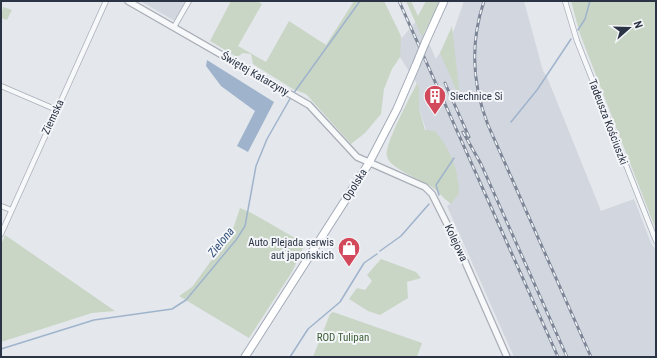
<svg xmlns="http://www.w3.org/2000/svg" width="657" height="358" font-family="'Roboto Condensed',sans-serif">
  <style>
    .built { fill: #d2d6de }
    .green { fill: #c9d6c5 }
    .water { fill: #9fb4cc }
    .lines { fill: none; stroke-linecap: round; stroke-linejoin: round }
    .stream { stroke: #9fb4cc; stroke-width: 1.5 }
    .minor-casing { stroke: #a9aeb7; stroke-width: 6 }
    .tertiary-casing { stroke: #a9aeb7; stroke-width: 8 }
    .primary-casing { stroke: #a3abb8; stroke-width: 9 }
    .minor { stroke: #f7f8fa; stroke-width: 4.5 }
    .tertiary { stroke: #f7f8fa; stroke-width: 5.5 }
    .primary { stroke: #fff; stroke-width: 7 }
    .rail-casing { stroke: #7d8696; stroke-width: 3 }
    .rail { stroke: #f4f6f9; stroke-width: 1.5; stroke-dasharray: 4.5; stroke-linecap: butt }
    .primary-bridge-casing { stroke: #a3abb8; stroke-width: 9; stroke-linecap: butt }
    .primary-bridge { stroke: #fff; stroke-width: 7 }
    .labels { text-anchor: middle; dominant-baseline: central; stroke-width: 4; stroke-linejoin: round; paint-order: stroke }
    .street-label { font-size: 11px; fill: #2b3445; stroke: #f4f6f9 }
    .poi-label { font-size: 11px; fill: #2b3445; stroke: #f4f6f9; text-anchor: start }
    .park-label { font-size: 11px; fill: #3f6138; stroke: #f4f6f9 }
    .water-label { font-size: 12px; font-style: italic; fill: #34527a; stroke: #f4f6f9 }
  </style>
  <rect width="100%" height="100%" fill="#e4e7ec"/>
  <g class="built">
    <polygon points="140,1 186,1 175,21"/>
    <polygon points="464,1 524,1 543,71 547,77 601,211 634,199 651,243 656,250 656,357 514,357 447,206 451,203 419,109 419,87 400,57 400,40 418,19 436,59 454,30"/>
  </g>
  <g class="green">
    <polygon points="231,1 257,1 262,4 238,46 266,62 289,21 326,45 354,1 384,1 401,36 400,57 392,69 384,89 381,114 365,133 351,144 306,94 293,89 253,64 251,54 243,53 237,57 210,41"/>
    <polygon points="406,1 411,1 418,16 426,1 440,1 422,37"/>
    <polygon points="571,1 656,1 656,230 580,34"/>
    <polygon points="3,7 12,10 7,20 1,18"/>
    <polygon points="452,26 452,27 460,98 440,53"/>
    <path d="M 417,83 L 419,87 L 419,109 L 425,130 L 435,131 C 451,151 458,168 459,193 L 451,204 C 444,199 439,192 432,187 C 421,179 392,170 387,157 C 383,146 411,96 417,83 Z"/>
    <path d="M 240,208 C 260,216 278,229 297,239 L 301,240 L 305,244 L 292,272 L 249,338 L 179,296 L 192,287 L 232,232 Z"/>
    <polygon points="5,235 115,311 92,313 1,342 1,245"/>
    <polygon points="381,259 416,272 421,278 407,282 408,298 380,315 368,311 349,299 357,288 365,290 372,281 367,275"/>
    <polygon points="333,312 422,343 417,357 313,357 330,314"/>
  </g>
  <polygon class="water" points="207,60 274,102 248,152 237,146 255,111 221,86 206,66"/>
  <g class="lines">
    <g class="stream">
      <polyline points="578,30 585,19 590,1"/>
      <polyline points="293,94 360,1"/>
      <polyline points="511,122 537,90 571,39"/>
      <polyline points="439,195 436,185 454,158"/>
      <polyline points="380,251 401,236 429,204"/>
      <polyline points="1,349 94,320 172,309 186,300 236,240 245,226 256,166 267,139 291,97"/>
      <polyline points="290,357 308,329 340,302 364,263 377,254"/>
    </g>
    <g class="minor-casing">
      <g id="minor">
        <polyline points="565,1 577,41 656,241"/>
        <polyline points="174,27 189,1"/>
        <polyline points="1,86 57,110"/>
        <polyline points="1,206 11,210"/>
        <polyline points="1,234 106,1"/>
      </g>
    </g>
    <g class="tertiary-casing">
      <polyline id="tertiary" points="128,1 309,105 357,157 425,187 432,194 459,248 507,357"/>
    </g>
    <g class="primary-casing">
      <g id="primary">
        <polyline points="425,43 444,1"/>
        <polyline points="245,357 369,163 397,109 416,65"/>
      </g>
    </g>
    <use href="#minor" class="minor"/>
    <use href="#tertiary" class="tertiary"/>
    <use href="#primary" class="primary"/>
    <g class="rail-casing">
      <g id="rail">
        <polyline points="399,1 558,357"/>
        <path d="M 484,1 C 470,43 472,84 488,125 L 591,357"/>
        <polyline points="445,83 469,137"/>
        <polyline points="463,132 481,164 567,357"/>
      </g>
    </g>
    <use href="#rail" class="rail"/>
    <g class="primary-bridge-casing">
      <polyline id="primary-bridge" points="416,65 425,43"/>
    </g>
    <use href="#primary-bridge" class="primary-bridge"/>
  </g>
  <defs>
    <g id="building-pin" transform="scale(1.15)"><path d="M0 17L-7.5 6A9.5 9.5 0 1 1 7.5 6Z" fill="#d1495b" stroke="#f4f6f9"/><path d="M-4-6H4V6H1V3H-1V6H-4ZM-2.5-4.3h1.7v1.8h-1.7ZM.8-4.3h1.7v1.8H.8ZM-2.5-1h1.7V.8h-1.7ZM.8-1h1.7V.8H.8Z" fill="#fff"/></g>
    <g id="shop-pin" transform="scale(1.15)"><path d="M0 17L-7.5 6A9.5 9.5 0 1 1 7.5 6Z" fill="#d1495b" stroke="#f4f6f9"/><path d="M-5-2.5h2.3a2.7 3.5 0 0 1 5.4 0H5L5.5 6h-11ZM-1.5-2.5h3a1.5 2.3 0 0 0-3 0Z" fill="#fff"/></g>
  </defs>
  <g fill-rule="evenodd">
    <use href="#building-pin" x="435" y="96"/>
    <use href="#shop-pin" x="349" y="248"/>
  </g>
  <g class="labels">
    <g class="street-label">
      <text transform="translate(255 74) rotate(30)">Świętej Katarzyny</text>
      <text transform="translate(53 117) rotate(-65)">Ziemska</text>
      <text transform="translate(608 122) rotate(69)">Tadeusza Kościuszki</text>
      <text transform="translate(355 185) rotate(-58)">Opolska</text>
      <text transform="translate(456 243) rotate(65)">Kolejowa</text>
    </g>
    <g class="poi-label">
      <text x="450" y="96">Siechnice Si</text>
      <text x="334" y="242" text-anchor="end">Auto Plejada serwis<tspan x="334" dy="13">aut japońskich</tspan></text>
    </g>
    <g class="park-label">
      <text x="343" y="337">ROD Tulipan</text>
    </g>
    <g class="water-label">
      <text transform="translate(221 242) rotate(-51)">Zielona</text>
    </g>
  </g>
  <rect width="657" height="358" fill="none" stroke="#2b3445" stroke-width="4"/>
  <g transform="translate(629 28) rotate(70)" stroke="#f4f6f9" stroke-width="3" paint-order="stroke">
  <path d="M0-3L7 15L0 10L-7 15Z" fill="#2b3445"/>
  <text y="-6" font-size="11" font-weight="bold" text-anchor="middle" fill="#2b3445">N</text>
  </g>
</svg>
